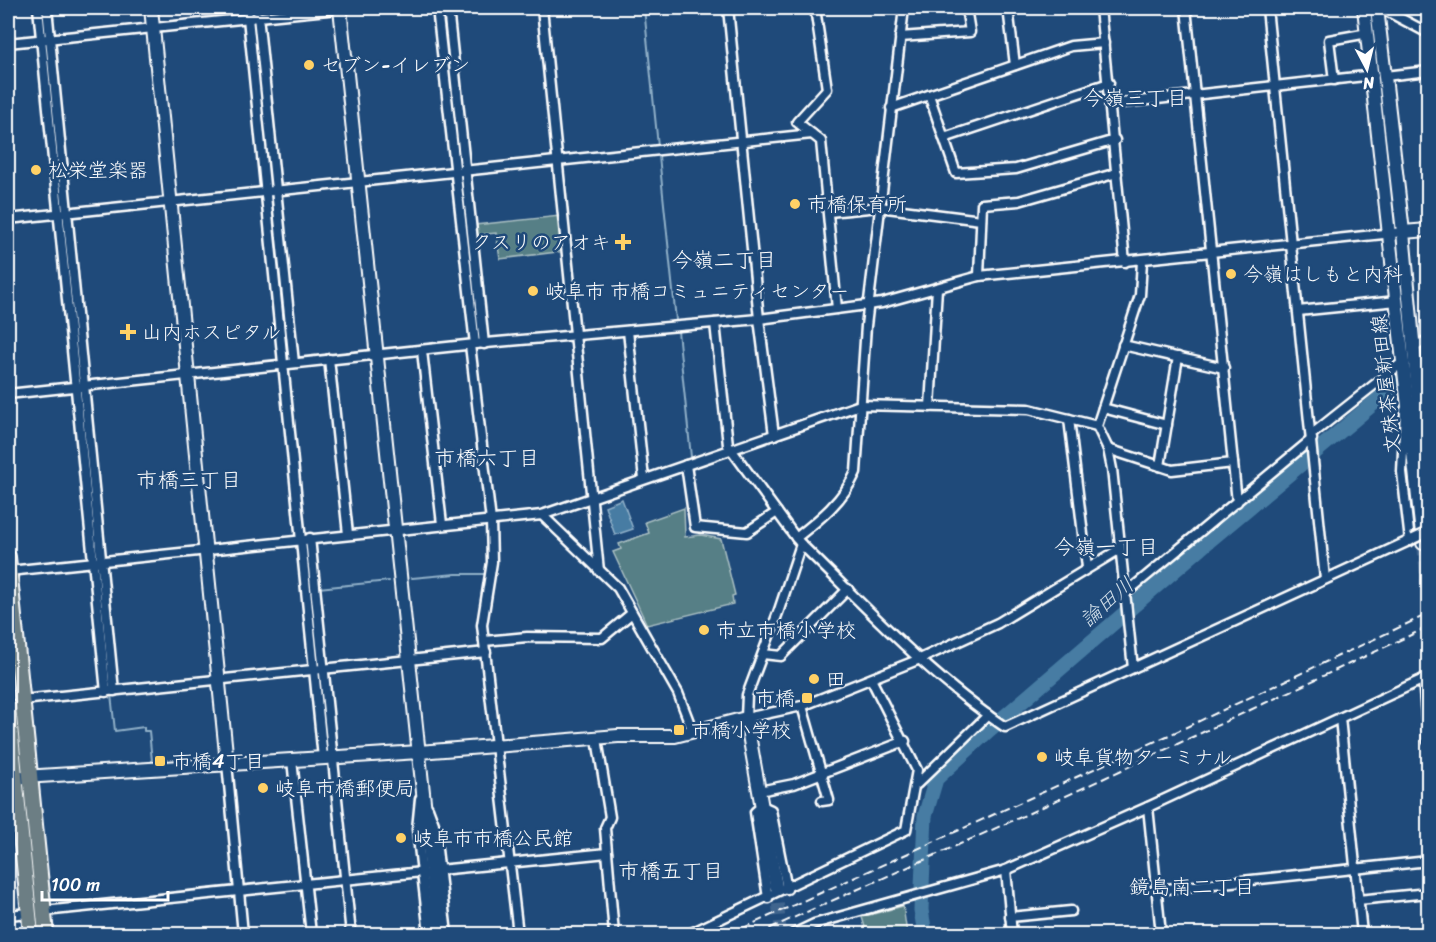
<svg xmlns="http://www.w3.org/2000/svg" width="1436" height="942" font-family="Sriracha,'Klee One',sans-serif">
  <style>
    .green { fill: #567f86; stroke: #aabfc2; stroke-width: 1.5 }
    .water { fill: #467ca3; stroke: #90b0c8; stroke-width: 1.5 }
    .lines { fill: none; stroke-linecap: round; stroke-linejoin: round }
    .stream { stroke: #90b0c8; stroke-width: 2 }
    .river { stroke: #467ca3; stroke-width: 15 }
    .secondary-tunnel { stroke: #41658e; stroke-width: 12; stroke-dasharray: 12 6; stroke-linecap: butt }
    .street-casing { stroke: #fff; stroke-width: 13 }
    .secondary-casing { stroke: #fff; stroke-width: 16 }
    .primary-casing { stroke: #fff; stroke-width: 18 }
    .street { stroke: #1f4a7a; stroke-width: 8 }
    .secondary { stroke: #1f4a7a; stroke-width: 12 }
    .primary { stroke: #6c7e84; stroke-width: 14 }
    .rail { stroke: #fff; stroke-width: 2; stroke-dasharray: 9 4.5; stroke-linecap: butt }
    .street-bridge-casing { stroke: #fff; stroke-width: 13; stroke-linecap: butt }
    .street-bridge { stroke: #1f4a7a; stroke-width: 8 }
    .poi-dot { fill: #ffd166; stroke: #1f4a7a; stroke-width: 2 }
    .labels { text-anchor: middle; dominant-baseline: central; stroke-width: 5; stroke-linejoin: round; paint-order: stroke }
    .poi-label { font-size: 20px; fill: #fff; stroke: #1f4a7a; text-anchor: start }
    .street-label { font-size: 20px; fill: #fff; stroke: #1f4a7a }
    .neighbourhood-label { font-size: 21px; fill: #fff; stroke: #1f4a7a }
    .water-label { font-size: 21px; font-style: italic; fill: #d1dee8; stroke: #1f4a7a }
  </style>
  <rect width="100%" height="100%" fill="#1f4a7a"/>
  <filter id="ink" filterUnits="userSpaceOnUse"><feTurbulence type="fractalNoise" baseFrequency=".0167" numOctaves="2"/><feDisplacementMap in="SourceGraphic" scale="12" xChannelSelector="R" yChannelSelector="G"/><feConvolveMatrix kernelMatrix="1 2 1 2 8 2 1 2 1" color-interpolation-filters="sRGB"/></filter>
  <g filter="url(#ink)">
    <g class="green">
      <polygon points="560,216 565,251 500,259 496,233 476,235 475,225"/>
      <polygon points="684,508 685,537 701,535 721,539 735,595 732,596 733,604 647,625 613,552 621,549 619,544 649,533 645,522"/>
      <polygon points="903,906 907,934 867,934 862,917"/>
    </g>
    <polygon class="water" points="622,499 633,529 615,535 605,506"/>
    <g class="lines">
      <g class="stream">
        <polyline points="252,8 252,10 279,8"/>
        <polyline points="644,8 658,146"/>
        <polyline points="253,25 269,184"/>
        <polyline points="449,53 460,164"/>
        <polyline points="659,156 676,320"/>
        <polyline points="462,179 479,334"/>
        <polyline points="271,198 287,355"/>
        <polyline points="678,331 691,457"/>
        <polyline points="289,375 305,531"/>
        <polyline points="306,545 318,661"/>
        <polyline points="412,578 456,574 486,574"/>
        <polyline points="318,588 389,581"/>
        <polyline points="320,676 327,749"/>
        <polyline points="111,694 115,731 144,727 144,731 149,731 152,761"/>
        <polyline points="329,766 331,792"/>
        <polyline points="332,802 339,872"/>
        <polyline points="341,887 344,917"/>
        <polyline points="345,924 346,934"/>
      </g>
      <polyline class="river" points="925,934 921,910 925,816 936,779 989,730 1204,545 1428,358"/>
      <g class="secondary-tunnel">
        <polyline points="1423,543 1428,599"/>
        <polyline points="776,886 781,934"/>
      </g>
      <g class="street-casing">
        <g id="street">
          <polyline points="38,8 106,692"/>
          <polyline points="47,8 114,691"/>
          <polyline points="247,8 323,758"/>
          <polyline points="437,8 475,344"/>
          <polyline points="448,8 484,344"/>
          <polyline points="542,8 599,571"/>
          <polyline points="728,8 759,319 774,435"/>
          <polyline points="815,8 827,89 797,122 821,141 837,309"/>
          <path d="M 904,8 L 866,326 L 856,472 C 843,501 820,519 796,538 L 801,544 C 866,607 929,676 1005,727 L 1413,539"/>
          <polyline points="1008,8 1015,65"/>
          <polyline points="1100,8 1125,262"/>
          <polyline points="1186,8 1233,463"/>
          <polyline points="1267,8 1325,579"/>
          <polyline points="1381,8 1428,33"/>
          <polyline points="258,16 294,363"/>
          <polyline points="900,37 970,32 966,8"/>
          <polyline points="8,43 347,8"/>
          <polyline points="1385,76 1428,71"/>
          <polyline points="1334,80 1329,40 1368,33"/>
          <polyline points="929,95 956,173 1016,169 1115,140"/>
          <polyline points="1112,104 1374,75"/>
          <polyline points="891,108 1071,46 1104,43"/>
          <polyline points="944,138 1109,83"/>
          <polyline points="829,212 879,207 981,220"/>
          <polyline points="8,219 812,134"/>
          <polyline points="979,276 982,204 1019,201 1117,173"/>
          <polyline points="1298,311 1397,301"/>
          <polyline points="715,323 728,445 796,538"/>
          <polyline points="628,331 644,479"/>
          <polyline points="470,345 491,521 492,562 482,625 518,934"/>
          <polyline points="1123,345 1224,368"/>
          <polyline points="1413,347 1428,340"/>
          <polyline points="422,351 442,524"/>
          <polyline points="329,359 348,534"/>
          <polyline points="8,394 475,344 759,319 882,303 979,276 1403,232"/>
          <polyline points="1422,401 1428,422"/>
          <polyline points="930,407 937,288"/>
          <polyline points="1103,408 1167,425"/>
          <polyline points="1405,410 1402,472 1410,541"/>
          <polyline points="1069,419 1087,567"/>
          <polyline points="1311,435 1403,362"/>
          <polyline points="1108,449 1160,466 1178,357"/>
          <polyline points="686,465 695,527 747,532 777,512"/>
          <polyline points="1160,466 1172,470 1233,463 1237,502"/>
          <polyline points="542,515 618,588 678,693 693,732"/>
          <polyline points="310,538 351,934"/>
          <polyline points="801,544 779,610 747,695 746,718 802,706 920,659 998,623 1120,549"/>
          <polyline points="9,571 542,515 860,405 1029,409 1097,426"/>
          <polyline points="1126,593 1312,439"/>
          <polyline points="484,641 527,637 602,638 632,613"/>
          <polyline points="763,654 781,656 848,589"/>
          <polyline points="1133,668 1112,469 1108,449 1097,426 1140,295 1142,261"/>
          <polyline points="1423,679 1428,741"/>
          <polyline points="22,700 486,652"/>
          <polyline points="802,706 829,800 822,801"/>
          <polyline points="1340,718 1362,934"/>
          <polyline points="597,739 610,817 605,828 614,934"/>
          <polyline points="292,760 311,934"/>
          <polyline points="227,763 243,934"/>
          <polyline points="917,784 988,715"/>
          <polyline points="759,791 794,784 905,741"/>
          <polyline points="420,799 417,829 429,934"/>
          <polyline points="1148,807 1161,934"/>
          <polyline points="428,808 434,824 447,934"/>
          <polyline points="439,870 607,853"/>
          <polyline points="1006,870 1012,934"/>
          <polyline points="1157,890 1428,861"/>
          <polyline points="768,898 755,812 762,806 771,810 787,889"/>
          <polyline points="1358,900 1428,893"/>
          <polyline points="44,911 422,872"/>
          <polyline points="8,915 29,913"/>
          <polyline points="1010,917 1071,911"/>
          <polyline points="689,934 906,830 917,770 871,679"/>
          <polyline points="793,934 814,924 1006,870 1148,807 1428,677"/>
        </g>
      </g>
      <g class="secondary-casing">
        <g id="secondary">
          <polyline points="151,8 227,763"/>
          <polyline points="340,8 438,934"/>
          <polyline points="1364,8 1423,543"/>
          <polyline points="1377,8 1403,232 1428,503"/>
          <polyline points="1403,232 1428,230"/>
          <polyline points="8,778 419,752 618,736 675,736 746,718 776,886"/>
        </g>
      </g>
      <g class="primary-casing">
        <g id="primary">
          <polyline points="8,557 46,934"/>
          <polyline points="8,706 31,934"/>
        </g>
      </g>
      <use href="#street" class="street"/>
      <use href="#secondary" class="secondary"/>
      <use href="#primary" class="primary"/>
      <g class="rail">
        <polyline points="730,934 1178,731 1428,614"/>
        <polyline points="757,934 1021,817 1428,627"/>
      </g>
      <g class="street-bridge-casing">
        <polyline id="street-bridge" points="1413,539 1428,532"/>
      </g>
      <use href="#street-bridge" class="street-bridge"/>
    </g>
  </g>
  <g class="poi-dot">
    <circle cx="309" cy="65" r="6"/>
    <circle cx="36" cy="170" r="6"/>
    <circle cx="795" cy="204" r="6"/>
    <path d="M620 233h6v6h6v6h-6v6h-6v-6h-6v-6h6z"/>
    <circle cx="1231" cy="274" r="6"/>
    <circle cx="533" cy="291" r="6"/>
    <path d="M125 323h6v6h6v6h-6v6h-6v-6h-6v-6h6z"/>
    <circle cx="704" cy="630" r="6"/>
    <circle cx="814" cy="679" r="6"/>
    <rect x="801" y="692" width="12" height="12" rx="3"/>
    <rect x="673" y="724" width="12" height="12" rx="3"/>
    <circle cx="1042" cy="757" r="6"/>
    <rect x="154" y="755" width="12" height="12" rx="3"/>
    <circle cx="263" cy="788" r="6"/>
    <circle cx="401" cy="838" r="6"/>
  </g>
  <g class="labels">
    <g class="poi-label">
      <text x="321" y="65">セブン-イレブン</text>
      <text x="48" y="170">松栄堂楽器</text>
      <text x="807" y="204">市橋保育所</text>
      <text x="611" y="242" text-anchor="end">クスリのアオキ</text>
      <text x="1243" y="274">今嶺はしもと内科</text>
      <text x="545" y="291">岐阜市 市橋コミュニティセンター</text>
      <text x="142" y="332">山内ホスピタル</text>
      <text x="716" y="630">市立市橋小学校</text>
      <text x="826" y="679">田</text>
      <text x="795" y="698" text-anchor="end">市橋</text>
      <text x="691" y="730">市橋小学校</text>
      <text x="1054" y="757">岐阜貨物ターミナル</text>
      <text x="172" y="761">市橋4丁目</text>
      <text x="275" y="788">岐阜市橋郵便局</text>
      <text x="413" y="838">岐阜市市橋公民館</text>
    </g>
    <g class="street-label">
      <text transform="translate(1386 384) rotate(-96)">文殊茶屋新田線</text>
    </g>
    <g class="neighbourhood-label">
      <text x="1135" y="98">今嶺三丁目</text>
      <text x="724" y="260">今嶺二丁目</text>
      <text x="487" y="458">市橋六丁目</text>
      <text x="189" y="480">市橋三丁目</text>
      <text x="1106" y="547">今嶺一丁目</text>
      <text x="671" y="871">市橋五丁目</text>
      <text x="1192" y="887">鏡島南二丁目</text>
    </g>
    <g class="water-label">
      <text transform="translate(1107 602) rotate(-41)">論田川</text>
    </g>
  </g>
  <rect width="1436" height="942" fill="none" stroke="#1f4a7a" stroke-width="30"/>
  <rect x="15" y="15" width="1406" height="912" fill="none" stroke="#fff" stroke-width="2" filter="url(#ink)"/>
  <g transform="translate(1367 69) rotate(173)" stroke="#1f4a7a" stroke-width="4.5" paint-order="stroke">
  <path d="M0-4.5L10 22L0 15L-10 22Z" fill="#ffffff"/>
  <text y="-9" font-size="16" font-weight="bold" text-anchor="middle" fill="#ffffff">N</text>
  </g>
  <path d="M42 891v9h126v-9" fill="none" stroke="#ffffff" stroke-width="3"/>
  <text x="51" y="891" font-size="18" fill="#ffffff" stroke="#1f4a7a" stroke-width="4.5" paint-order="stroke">100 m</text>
</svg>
